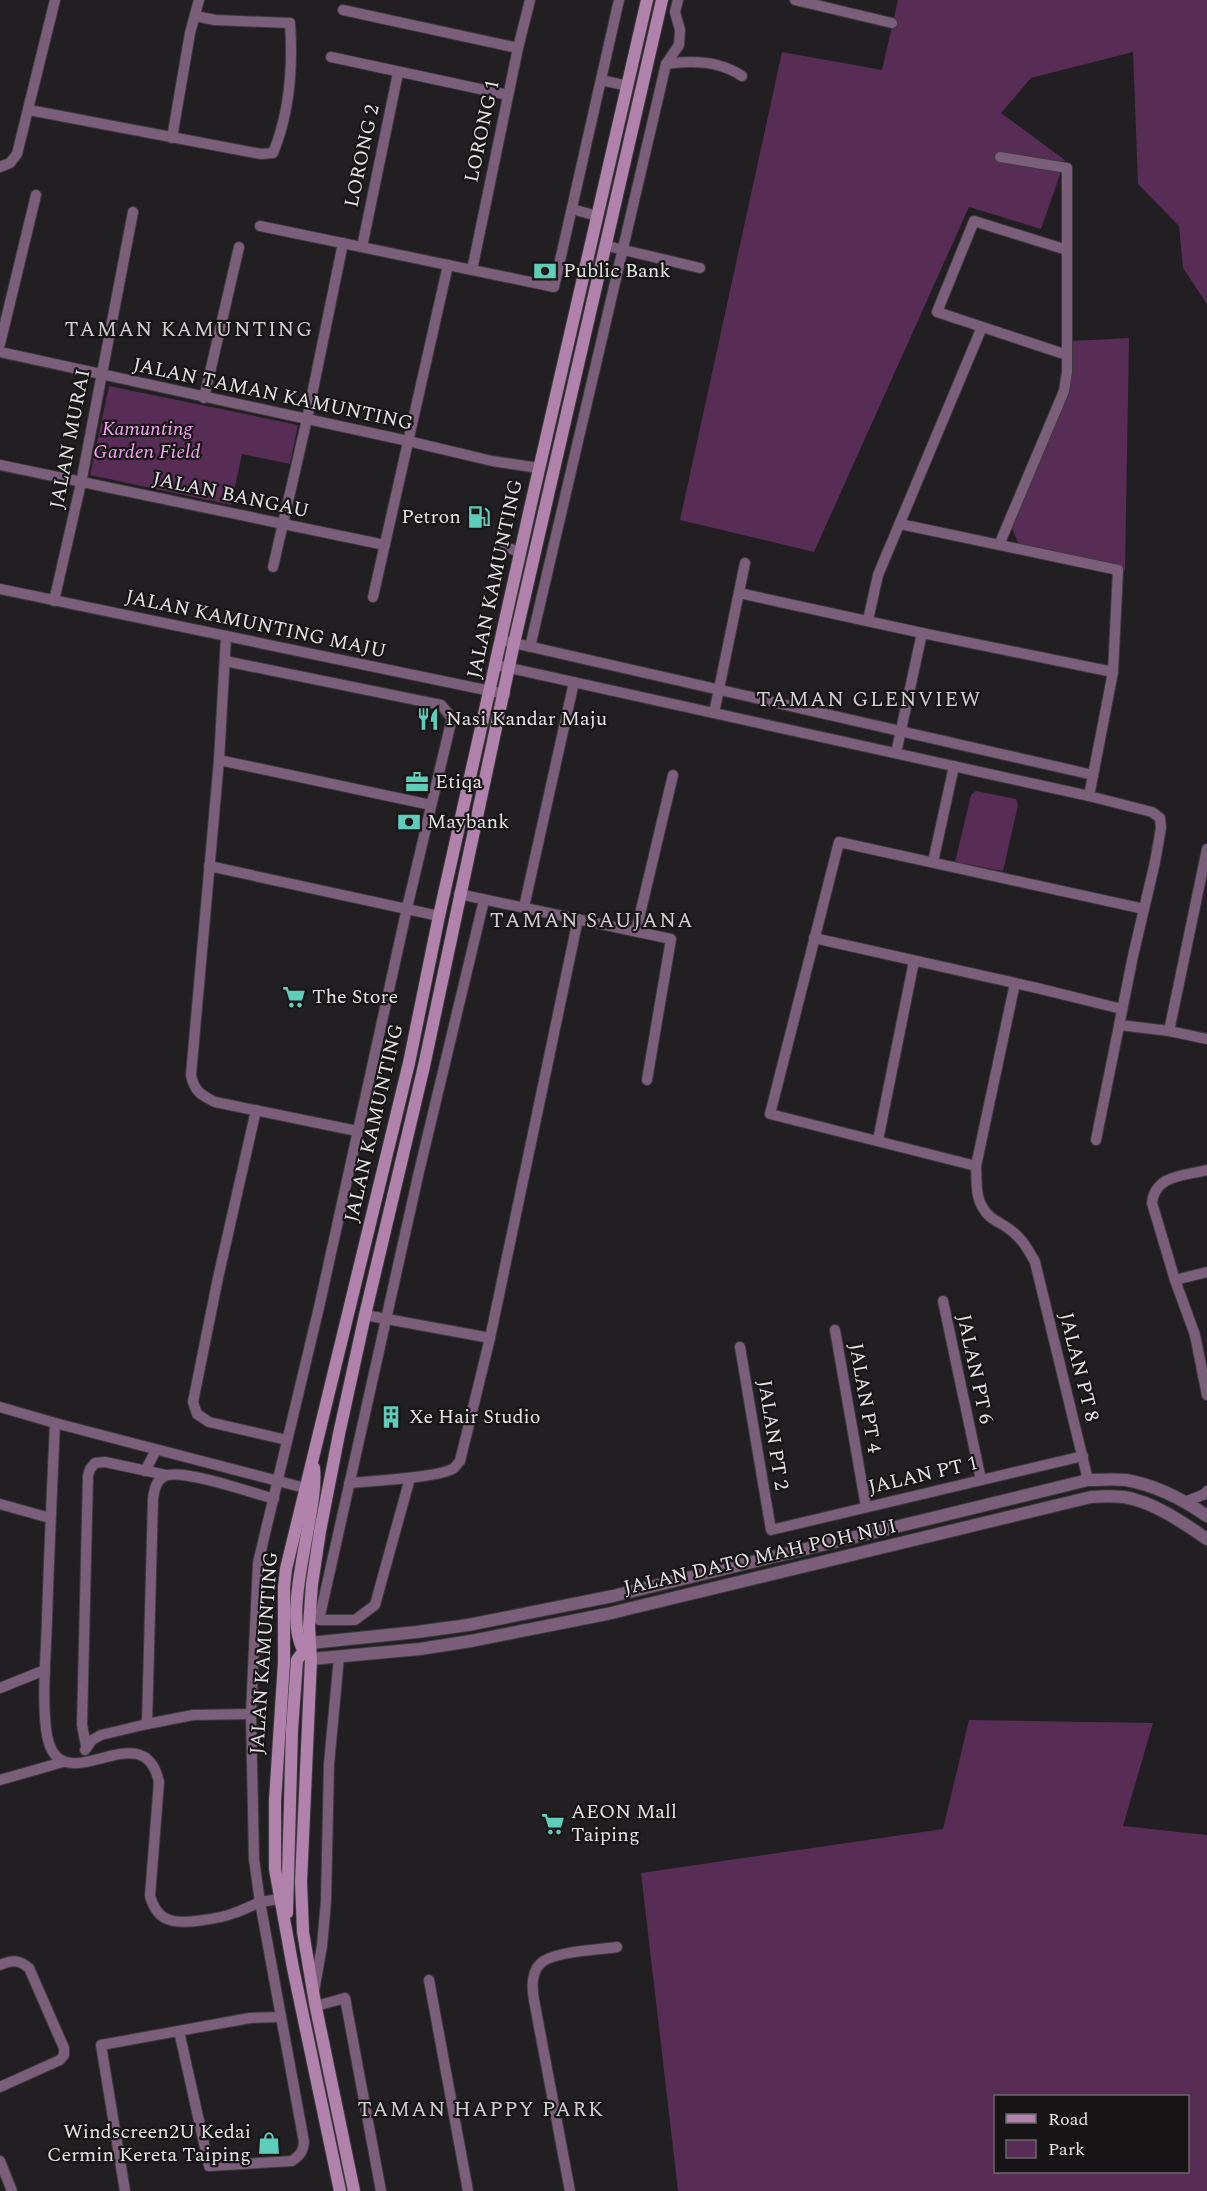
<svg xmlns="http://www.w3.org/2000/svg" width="1207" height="2191" font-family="Spectral,serif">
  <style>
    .green { fill: #572c55; fill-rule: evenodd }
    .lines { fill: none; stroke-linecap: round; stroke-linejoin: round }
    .minor-casing { stroke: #3c3a3c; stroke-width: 12 }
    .tertiary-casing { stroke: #3c3a3c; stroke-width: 14 }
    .secondary-casing { stroke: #3c3a3c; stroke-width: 14 }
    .minor { stroke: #7b5e79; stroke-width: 10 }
    .tertiary { stroke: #7b5e79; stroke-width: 12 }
    .secondary { stroke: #b082ac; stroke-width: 12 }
    .labels { text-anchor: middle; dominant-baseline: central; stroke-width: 4.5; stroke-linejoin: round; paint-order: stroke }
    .street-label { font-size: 20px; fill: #e4e2e3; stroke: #181517 }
    .poi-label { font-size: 20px; fill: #e4e2e3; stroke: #181517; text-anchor: start }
    .park-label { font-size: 20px; font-style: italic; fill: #faa0f4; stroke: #181517 }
    .neighbourhood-label { font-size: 21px; letter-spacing: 1.5px; fill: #d1ced1; stroke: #181517 }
  </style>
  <rect width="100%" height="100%" fill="#211f21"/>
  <g class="green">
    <polygon points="898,0 1207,0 1207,304 1183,268 1179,226 1138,184 1133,52 1031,78 1001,113 1065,160 1041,229 969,207 814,552 680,520 782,52 882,70"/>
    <polygon points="1129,338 1125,570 1019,545 1012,528 1070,389 1071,341"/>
    <polygon points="109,386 298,425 290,464 242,454 231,505 90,475"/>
    <polygon points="976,791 1016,799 1018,805 1003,871 955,862 971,795"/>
    <path d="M 969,1720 L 1153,1723 L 1123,1826 L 1207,1835 L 1207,2191 L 678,2191 L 641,1873 L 943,1829 ZM 996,2096 L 1188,2096 L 1188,2172 L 996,2172 Z"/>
  </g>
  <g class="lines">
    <g class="minor-casing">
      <g id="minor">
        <polyline points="795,0 892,23"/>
        <polyline points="343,10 518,48"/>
        <polyline points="331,57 508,95"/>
        <path d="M 666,64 C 692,60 720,61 742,76"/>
        <polyline points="601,80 628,86"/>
        <path d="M 29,110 L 261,154 L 273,153 C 290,112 293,67 290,23 L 215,20 L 195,16"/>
        <polyline points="172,138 190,33 199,0"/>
        <polyline points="0,167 10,163 17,154 55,0"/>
        <polyline points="572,209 597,216"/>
        <polyline points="260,226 554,287 619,0"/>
        <polyline points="607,246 700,268"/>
        <polyline points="362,247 398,73"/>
        <polyline points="1067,250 974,221 937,312 1067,355"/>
        <polyline points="472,270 518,48 530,0"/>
        <polyline points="0,344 36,195"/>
        <polyline points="0,352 408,441 492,461 539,468"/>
        <polyline points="204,398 239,247"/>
        <polyline points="0,465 385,545"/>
        <polyline points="900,524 1118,570 1113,672 1089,796"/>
        <polyline points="999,545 1064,391 1067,372 1067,168 1000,157"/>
        <polyline points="505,547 521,552"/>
        <polyline points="273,567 307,419 343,243"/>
        <polyline points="0,589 505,694"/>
        <polyline points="739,593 922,633 1113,672"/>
        <polyline points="373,597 448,265"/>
        <polyline points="54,601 81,483 133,212"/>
        <polyline points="868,620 878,575 982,327"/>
        <path d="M 226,637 L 219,760 L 191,1075 C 194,1091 201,1095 215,1102 L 357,1131"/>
        <polyline points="501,640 1093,775"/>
        <polyline points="530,647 666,64 679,45 680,30 675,12 678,0"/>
        <polyline points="225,661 441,705 452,718 407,908 320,1303 258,1563 251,1714 254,1859 260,1902 279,1899"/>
        <polyline points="496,665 1089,796 1152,812 1160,818 1161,828 1155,862 1133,956 1096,1140"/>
        <polyline points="714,713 745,563"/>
        <polyline points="896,753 922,633"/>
        <polyline points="219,760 431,805"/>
        <polyline points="933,862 954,766"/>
        <polyline points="209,866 439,916"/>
        <polyline points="459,894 671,939 647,1080"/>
        <polyline points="524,907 574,682"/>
        <polyline points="636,931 673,775"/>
        <polyline points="814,938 1037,988 1122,1009"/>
        <polyline points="1015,983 976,1166 770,1114 839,842 1144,909"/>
        <polyline points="1120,1025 1169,1031 1207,1039"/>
        <polyline points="1169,1031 1207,849"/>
        <polyline points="256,1110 218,1278 193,1402 197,1414 209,1422 287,1440"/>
        <polyline points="878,1140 914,961"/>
        <path d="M 976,1166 C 977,1179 975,1196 983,1208 C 989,1220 1003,1223 1013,1232 C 1023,1240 1029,1251 1035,1262 L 1088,1480"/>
        <path d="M 1207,1170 C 1183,1176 1155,1175 1152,1203 L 1175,1280 L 1195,1335 L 1207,1395"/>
        <polyline points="1175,1280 1207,1272"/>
        <polyline points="943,1301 981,1480"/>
        <polyline points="365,1315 490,1338"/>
        <polyline points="835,1330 866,1507"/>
        <polyline points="740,1347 771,1530 1083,1456"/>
        <polyline points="0,1407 55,1423 305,1488"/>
        <path d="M 55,1423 C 52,1489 49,1554 47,1620 C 46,1656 42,1693 46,1729 C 47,1737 49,1748 55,1755 C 81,1785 145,1718 159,1782 L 150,1896 C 153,1906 158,1917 170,1920 C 182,1925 222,1918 234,1913 C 243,1910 251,1906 260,1902 L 304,2142 C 303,2152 300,2155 292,2161 L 209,2166 L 179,2031"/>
        <polyline points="145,1471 156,1450"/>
        <polyline points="410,1478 375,1605 355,1620 319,1620 418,1176 484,900"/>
        <path d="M 349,1483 C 369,1481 440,1478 454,1468 C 455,1468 459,1461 460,1461 L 490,1338 L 578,919"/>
        <polyline points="1185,1502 1205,1494 1207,1491"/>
        <polyline points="0,1504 50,1518"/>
        <polyline points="0,1688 45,1670"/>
        <path d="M 147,1724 L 153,1499 C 154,1490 156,1480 165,1476 C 182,1468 253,1493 274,1499"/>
        <polyline points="86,1746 82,1725 88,1476 90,1469 95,1463 105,1462 166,1475"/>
        <polyline points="85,1750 92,1740 101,1735 147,1724 193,1715 251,1714"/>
        <polyline points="0,1780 63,1762"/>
        <path d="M 0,1965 C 12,1960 18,1959 29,1968 L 64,2048 L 64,2055 L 60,2060 L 0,2087"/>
        <polyline points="429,1980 468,2191"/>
        <polyline points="314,1991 322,1946 326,1901 329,1764 339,1657"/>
        <polyline points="316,2006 345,1998 381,2191"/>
        <polyline points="0,2161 12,2191"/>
        <polyline points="125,2191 101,2045 250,2018 281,2017"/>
        <path d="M 570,2191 L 534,2000 C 532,1989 531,1973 540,1964 C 552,1951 599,1950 617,1947"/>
      </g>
    </g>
    <g class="tertiary-casing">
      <g id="tertiary">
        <path d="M 310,1643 L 417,1632 L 468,1625 L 613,1596 L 1088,1480 C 1101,1480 1114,1479 1126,1480 C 1154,1485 1184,1500 1207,1516"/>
        <path d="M 311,1659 L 420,1649 L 471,1641 L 607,1614 L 1091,1497 C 1102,1496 1114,1496 1124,1497 C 1154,1502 1182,1522 1207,1539"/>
      </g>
    </g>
    <g class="secondary-casing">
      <g id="secondary">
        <path d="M 306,1654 C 278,1617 319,1515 314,1468"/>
        <polyline points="287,1913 292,1730 297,1660 310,1643"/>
        <polyline points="340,2191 293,1968 275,1869 275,1801 284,1662 284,1587 286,1569 409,1063 439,916 531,504 647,0"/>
        <polyline points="354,2191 315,2003 303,1932 301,1882 311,1659 309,1626 312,1584 320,1531 339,1434 365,1315 424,1066 514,643 662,0"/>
      </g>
    </g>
    <use href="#minor" class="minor"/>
    <use href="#tertiary" class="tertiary"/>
    <use href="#secondary" class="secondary"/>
  </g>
  <defs>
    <g id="bank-bare" transform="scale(1.8)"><path d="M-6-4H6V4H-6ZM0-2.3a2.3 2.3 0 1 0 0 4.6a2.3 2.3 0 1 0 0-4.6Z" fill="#5dceb9" stroke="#181517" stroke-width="2.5" paint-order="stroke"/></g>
    <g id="fuel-bare" transform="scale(1.8)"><path d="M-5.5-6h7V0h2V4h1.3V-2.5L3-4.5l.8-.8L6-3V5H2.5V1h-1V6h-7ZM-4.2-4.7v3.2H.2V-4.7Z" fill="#5dceb9" stroke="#181517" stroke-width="2.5" paint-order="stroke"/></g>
    <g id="restaurant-bare" transform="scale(1.8)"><path d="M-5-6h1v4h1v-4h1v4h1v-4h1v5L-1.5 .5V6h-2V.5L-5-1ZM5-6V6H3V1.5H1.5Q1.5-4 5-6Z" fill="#5dceb9" stroke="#181517" stroke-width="2.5" paint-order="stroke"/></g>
    <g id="office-bare" transform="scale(1.8)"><path d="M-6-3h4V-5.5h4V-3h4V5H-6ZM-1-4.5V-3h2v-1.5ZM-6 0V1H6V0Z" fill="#5dceb9" stroke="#181517" stroke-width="2.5" paint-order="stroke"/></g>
    <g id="supermarket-bare" transform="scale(1.8)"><path d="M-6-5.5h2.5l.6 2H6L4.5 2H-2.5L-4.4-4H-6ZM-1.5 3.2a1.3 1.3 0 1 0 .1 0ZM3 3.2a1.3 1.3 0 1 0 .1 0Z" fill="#5dceb9" stroke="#181517" stroke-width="2.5" paint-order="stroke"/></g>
    <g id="building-bare" transform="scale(1.8)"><path d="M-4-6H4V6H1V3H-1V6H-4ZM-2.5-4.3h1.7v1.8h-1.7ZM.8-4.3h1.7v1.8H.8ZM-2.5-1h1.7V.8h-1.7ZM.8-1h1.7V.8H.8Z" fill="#5dceb9" stroke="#181517" stroke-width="2.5" paint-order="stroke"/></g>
    <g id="shop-bare" transform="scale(1.8)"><path d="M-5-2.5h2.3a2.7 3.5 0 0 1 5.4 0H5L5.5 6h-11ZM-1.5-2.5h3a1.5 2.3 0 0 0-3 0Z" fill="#5dceb9" stroke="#181517" stroke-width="2.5" paint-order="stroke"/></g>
  </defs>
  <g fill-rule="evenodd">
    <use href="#bank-bare" x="545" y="271"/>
    <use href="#fuel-bare" x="479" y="517"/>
    <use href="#restaurant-bare" x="428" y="719"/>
    <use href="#office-bare" x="417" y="782"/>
    <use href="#bank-bare" x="409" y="822"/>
    <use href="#supermarket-bare" x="294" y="997"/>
    <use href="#building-bare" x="391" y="1417"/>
    <use href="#supermarket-bare" x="553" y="1824"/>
    <use href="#shop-bare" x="269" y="2143"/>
  </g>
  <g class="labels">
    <g class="street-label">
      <text transform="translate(482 131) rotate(-78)">LORONG 1</text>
      <text transform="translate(362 156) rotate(-78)">LORONG 2</text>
      <text transform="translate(273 394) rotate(12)">JALAN TAMAN KAMUNTING</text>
      <text transform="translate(70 439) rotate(-79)">JALAN MURAI</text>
      <text transform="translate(231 495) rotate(12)">JALAN BANGAU</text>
      <text transform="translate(495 579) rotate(-78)">JALAN KAMUNTING</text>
      <text transform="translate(256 624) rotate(12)">JALAN KAMUNTING MAJU</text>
      <text transform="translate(374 1123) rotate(-77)">JALAN KAMUNTING</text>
      <text transform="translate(1079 1367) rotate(76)">JALAN PT 8</text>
      <text transform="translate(975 1369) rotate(78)">JALAN PT 6</text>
      <text transform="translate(865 1398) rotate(80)">JALAN PT 4</text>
      <text transform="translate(773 1435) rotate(81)">JALAN PT 2</text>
      <text transform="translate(923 1475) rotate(-13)">JALAN PT 1</text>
      <text transform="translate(760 1557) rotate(-13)">JALAN DATO MAH POH NUI</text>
      <text transform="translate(264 1653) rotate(-86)">JALAN KAMUNTING</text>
    </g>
    <g class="poi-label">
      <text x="563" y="271">Public Bank</text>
      <text x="461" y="517" text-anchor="end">Petron</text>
      <text x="446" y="719">Nasi Kandar Maju</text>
      <text x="435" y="782">Etiqa</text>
      <text x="427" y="822">Maybank</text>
      <text x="312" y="997">The Store</text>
      <text x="409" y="1417">Xe Hair Studio</text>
      <text x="571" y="1812">AEON Mall<tspan x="571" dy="23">Taiping</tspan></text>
      <text x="251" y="2132" text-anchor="end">Windscreen2U Kedai<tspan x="251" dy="23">Cermin Kereta Taiping</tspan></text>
    </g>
    <g class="park-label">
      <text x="147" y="429">Kamunting<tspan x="147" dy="23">Garden Field</tspan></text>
    </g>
    <g class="neighbourhood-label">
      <text x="189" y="330">TAMAN KAMUNTING</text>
      <text x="869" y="700">TAMAN GLENVIEW</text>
      <text x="592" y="921">TAMAN SAUJANA</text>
      <text x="481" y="2110">TAMAN HAPPY PARK</text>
    </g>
  </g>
  <rect x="994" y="2095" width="195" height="78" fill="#181517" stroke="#6a6769" stroke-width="1.5"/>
  <rect x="1006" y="2114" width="30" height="9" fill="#b082ac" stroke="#6a6769" stroke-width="1.5"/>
  <text x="1048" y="2125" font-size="18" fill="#e4e2e3">Road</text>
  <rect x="1006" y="2140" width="30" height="18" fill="#572c55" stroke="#6a6769" stroke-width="1.5"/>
  <text x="1048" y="2155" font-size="18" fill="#e4e2e3">Park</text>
</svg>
